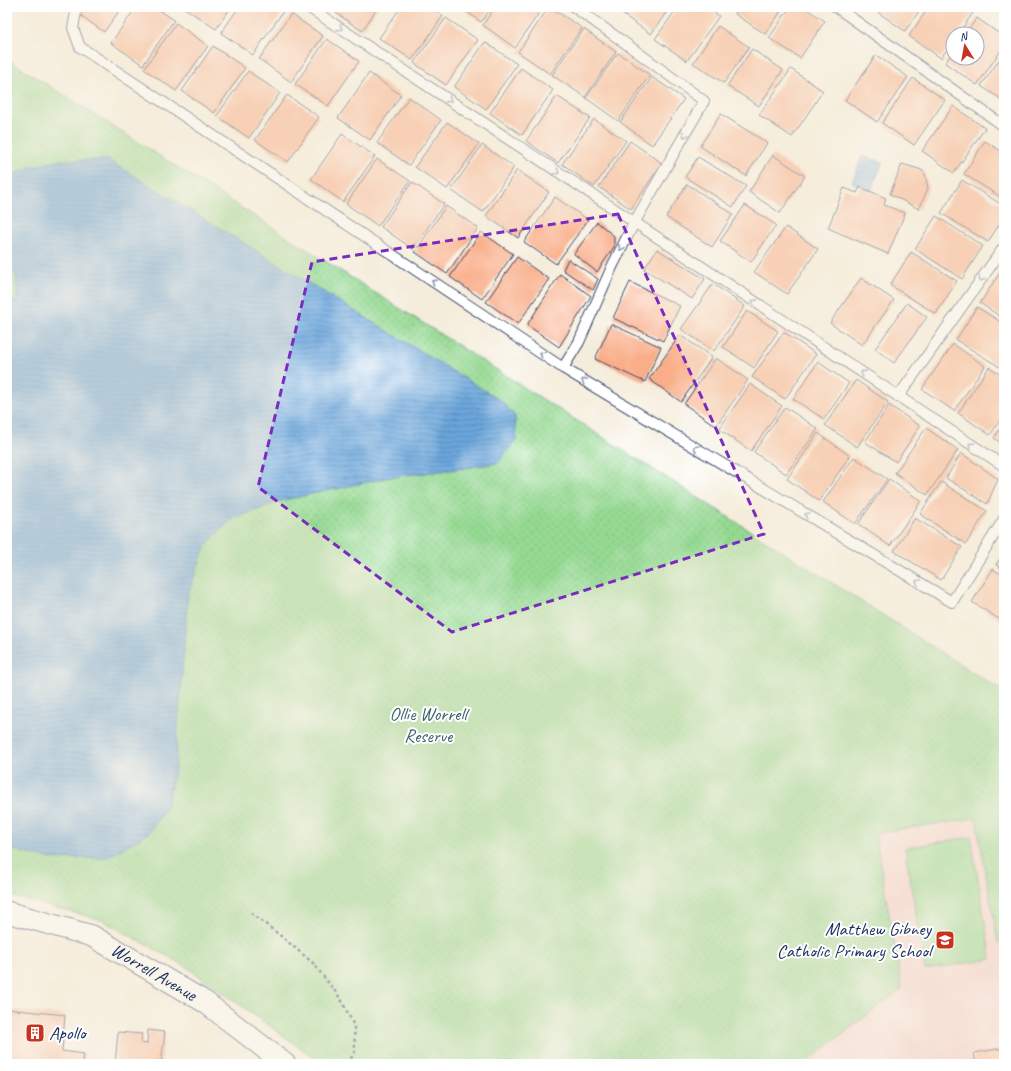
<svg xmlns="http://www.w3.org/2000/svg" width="1011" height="1071" font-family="Caveat,sans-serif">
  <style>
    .built { fill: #f7d0ce }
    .park { fill: url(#park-dots); stroke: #588478 }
    .garden { fill: #95d992; stroke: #588478 }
    .water { fill: url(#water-rules); stroke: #436a9c }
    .building { fill: #f9ae89 }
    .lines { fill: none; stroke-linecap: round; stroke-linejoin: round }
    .service-casing { stroke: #3c4c71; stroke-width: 12 }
    .minor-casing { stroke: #3c4c71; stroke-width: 23 }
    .path { stroke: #3c4c71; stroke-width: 2.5; stroke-dasharray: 3 3; stroke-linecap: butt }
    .service { stroke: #fff; stroke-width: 10 }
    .minor { stroke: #fff; stroke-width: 21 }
    .oneway { stroke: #8d97ae }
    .marked { fill: none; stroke: #7b2cbf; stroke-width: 3; stroke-dasharray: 8 5; stroke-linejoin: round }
    .labels { text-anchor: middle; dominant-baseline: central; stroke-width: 4; stroke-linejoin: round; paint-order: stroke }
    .park-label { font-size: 19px; fill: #40626e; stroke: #fff }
    .poi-label { font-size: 19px; fill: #1b2f5e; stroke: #fff; text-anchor: end }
    .street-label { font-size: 19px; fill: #1b2f5e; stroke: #fff }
  </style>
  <defs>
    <pattern id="park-dots" width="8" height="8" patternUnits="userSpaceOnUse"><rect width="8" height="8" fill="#95d992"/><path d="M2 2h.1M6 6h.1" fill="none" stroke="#80bb80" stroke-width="1.8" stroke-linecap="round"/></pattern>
    <pattern id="water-rules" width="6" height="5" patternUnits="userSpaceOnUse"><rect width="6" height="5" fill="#6ba6db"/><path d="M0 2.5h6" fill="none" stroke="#5788b5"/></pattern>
  </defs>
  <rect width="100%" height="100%" fill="#fff"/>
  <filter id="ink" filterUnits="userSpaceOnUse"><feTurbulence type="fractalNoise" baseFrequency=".025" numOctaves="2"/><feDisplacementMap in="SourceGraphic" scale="8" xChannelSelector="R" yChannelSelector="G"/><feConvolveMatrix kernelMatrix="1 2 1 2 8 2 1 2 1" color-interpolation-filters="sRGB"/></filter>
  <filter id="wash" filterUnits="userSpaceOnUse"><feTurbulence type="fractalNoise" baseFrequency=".012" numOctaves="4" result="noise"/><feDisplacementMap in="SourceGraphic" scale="16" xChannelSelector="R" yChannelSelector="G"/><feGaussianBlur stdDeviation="0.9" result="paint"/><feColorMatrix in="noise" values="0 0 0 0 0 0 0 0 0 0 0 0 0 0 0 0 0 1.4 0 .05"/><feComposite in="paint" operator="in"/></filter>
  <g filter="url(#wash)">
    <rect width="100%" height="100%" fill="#f5eddb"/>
    <polygon class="built" points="976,818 998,942 1004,937 1004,1064 804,1064 902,988 874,833"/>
    <polygon class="park" points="7,59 1004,692 1004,937 998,943 976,818 875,833 902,988 804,1064 323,1064 185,966 102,920 7,895"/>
    <polygon class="garden" points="971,837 991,959 925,970 905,848"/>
    <g class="water">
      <polygon points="862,156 883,162 871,191 852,182"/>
      <polygon points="61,160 108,160 500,400 515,416 516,440 498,463 458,469 391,477 284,500 232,519 206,545 188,594 175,768 167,806 149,833 106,858 51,859 7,849 7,508 8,504 7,480 7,307 8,307 17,298 16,275 7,263 7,178 27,168"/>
    </g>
    <g id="blocks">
      <g class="building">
        <polygon points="86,7 122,7 104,32 80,15"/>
        <polygon points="136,7 155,7 174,20 143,65 111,43"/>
        <polygon points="183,7 231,7 216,29"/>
        <polygon points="239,7 280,7 284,10 253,55 221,33"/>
        <polygon points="330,7 378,7 362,31 329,8"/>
        <polygon points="401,7 431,7 443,16 412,60 379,38"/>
        <polygon points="460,7 492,7 481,22"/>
        <polygon points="495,7 543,7 515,48 483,25"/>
        <polygon points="549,7 550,7 582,28 550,74 518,52"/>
        <polygon points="623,7 670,7 651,34 619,12"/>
        <polygon points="678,7 705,7 719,16 687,61 655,39"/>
        <polygon points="739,7 784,7 765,34 735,14"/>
        <polygon points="790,7 803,7 825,21 800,58 769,38"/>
        <polygon points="874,7 922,7 905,31 873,9"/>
        <polygon points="929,7 964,7 973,13 958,34 953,34 953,41 941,58 909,36"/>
        <polygon points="291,14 323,36 291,82 259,59"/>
        <polygon points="446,18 478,40 446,85 414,63"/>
        <polygon points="977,18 1004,37 1004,46 977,85 945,63 953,52 953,58 977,58 977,34 965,34"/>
        <polygon points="176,23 208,46 176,91 144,69"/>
        <polygon points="718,26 749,47 724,83 693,63"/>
        <polygon points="584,29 616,52 585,97 552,75"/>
        <polygon points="327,39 359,61 328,106 295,84"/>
        <polygon points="485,42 517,64 486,109 454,87"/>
        <polygon points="213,46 245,68 214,113 182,91"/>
        <polygon points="752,49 783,70 759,106 727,86"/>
        <polygon points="618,53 650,75 618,121 586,98"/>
        <polygon points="1004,53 1004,101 981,86"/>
        <polygon points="876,55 908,77 877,122 845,100"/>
        <polygon points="521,68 553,90 522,135 490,113"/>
        <polygon points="791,69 823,91 792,137 759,115"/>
        <polygon points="248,71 280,93 249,138 217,116"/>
        <polygon points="369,73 401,95 370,140 338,118"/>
        <polygon points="652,77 684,99 652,145 620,122"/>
        <polygon points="913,78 945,100 914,145 882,123"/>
        <polygon points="287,95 319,117 288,162 255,140"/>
        <polygon points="557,96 590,118 558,163 526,141"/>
        <polygon points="409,97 441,120 409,165 377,143"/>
        <polygon points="953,106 985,128 954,173 922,151"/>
        <polygon points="721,114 767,143 746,176 700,146"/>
        <polygon points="594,119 626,141 594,187 562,164"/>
        <polygon points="447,122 479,144 447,189 415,167"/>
        <polygon points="342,134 375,156 343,202 311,179"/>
        <polygon points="630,141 662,163 631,209 599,187"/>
        <polygon points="985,141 1004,153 1004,199 964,174"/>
        <polygon points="482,145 514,167 483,212 451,190"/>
        <polygon points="773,155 805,176 780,213 749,192"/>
        <polygon points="698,157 746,186 733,207 685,177"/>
        <polygon points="377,159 410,181 378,226 346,204"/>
        <polygon points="902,164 922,170 925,174 928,188 919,209 890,194"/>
        <polygon points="517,170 549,192 518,238 486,216"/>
        <polygon points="962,180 1004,206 1004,217 988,242 941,213"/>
        <polygon points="412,182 444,204 413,249 381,227"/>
        <polygon points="687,184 733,214 712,247 666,217"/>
        <polygon points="860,187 886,198 884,205 905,213 888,254 828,228 844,188 857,193"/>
        <polygon points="555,197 588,220 556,264 524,242"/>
        <polygon points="745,205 776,225 751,262 720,241"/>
        <polygon points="446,206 478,228 447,274 415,252"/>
        <polygon points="936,216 983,246 962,279 915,249"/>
        <polygon points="597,222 614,236 614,247 597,272 574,254"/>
        <polygon points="786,227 818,249 787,294 754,272"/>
        <polygon points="481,232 513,254 482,299 450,277"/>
        <polygon points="657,249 705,279 692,299 644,269"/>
        <polygon points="911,252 957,281 936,314 890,285"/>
        <polygon points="517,257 549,279 518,324 486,302"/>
        <polygon points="568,259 598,279 593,290 563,270"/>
        <polygon points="1001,271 1004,272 1004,319 980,303"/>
        <polygon points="560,274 591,296 559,347 527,325"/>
        <polygon points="861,278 894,300 862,345 830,323"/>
        <polygon points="630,282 680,306 663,341 613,318"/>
        <polygon points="713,284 745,306 714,351 681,329"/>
        <polygon points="907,303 927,317 894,363 875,349"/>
        <polygon points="977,307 1004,324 1004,367 1003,369 956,340"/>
        <polygon points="747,311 778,331 754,368 723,347"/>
        <polygon points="611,324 661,347 645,382 595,359"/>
        <polygon points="784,332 816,354 785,399 752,377"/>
        <polygon points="680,335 712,357 681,402 649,379"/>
        <polygon points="953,344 985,366 954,411 922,389"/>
        <polygon points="716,358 748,380 716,426 684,404"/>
        <polygon points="818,362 849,383 824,419 793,399"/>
        <polygon points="989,367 1004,377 1004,415 990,435 958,413"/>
        <polygon points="856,380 888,402 857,447 825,425"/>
        <polygon points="750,384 782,406 751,451 719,429"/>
        <polygon points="889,405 920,426 896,462 865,442"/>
        <polygon points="785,407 818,429 786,474 754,452"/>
        <polygon points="1004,423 1004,445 994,438"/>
        <polygon points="926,428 958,450 927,495 895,473"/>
        <polygon points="818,433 850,456 819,501 787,479"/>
        <polygon points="961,453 998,479 987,504 946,478"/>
        <polygon points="854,457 887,479 855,524 823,502"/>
        <polygon points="889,479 921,501 890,546 858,524"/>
        <polygon points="941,482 987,511 966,544 920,514"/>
        <polygon points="915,518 962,547 941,580 894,551"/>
        <polygon points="1004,552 1004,570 996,565"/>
        <polygon points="993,569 1004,576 1004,622 972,602"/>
        <polygon points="7,1009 65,1015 62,1051 84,1054 83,1064 7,1064"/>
        <polygon points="148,1030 165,1032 161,1064 115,1064 118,1032 142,1034 141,1043 147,1044"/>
        <polygon points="1004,1048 1004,1064 976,1064 974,1053"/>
      </g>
    </g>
  </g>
  <g filter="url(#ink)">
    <use href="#blocks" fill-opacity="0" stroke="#3c4c71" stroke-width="1"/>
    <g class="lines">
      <g class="service-casing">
        <g id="service">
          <polyline points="77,7 73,28 80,47 563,368 579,342 612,267 634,223 704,101 625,43 574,7"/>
          <polyline points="308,7 1004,466"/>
          <polyline points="836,7 1004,126"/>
          <polyline points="563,368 952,602 1004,519"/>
          <polyline points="898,397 1004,247"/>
        </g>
      </g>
      <g class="minor-casing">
        <g id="minor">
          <path id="s1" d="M 7,912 L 92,936 L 205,1002 L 285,1064"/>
        </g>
      </g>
      <polyline class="path" points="251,913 282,937 313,963 341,999 354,1026 355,1051 348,1064"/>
      <use href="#service" class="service"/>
      <use href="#minor" class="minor"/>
    </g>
    <defs><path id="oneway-chevron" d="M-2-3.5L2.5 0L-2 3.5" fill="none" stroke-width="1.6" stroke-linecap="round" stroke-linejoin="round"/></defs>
    <g class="oneway">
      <use href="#oneway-chevron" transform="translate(340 28) rotate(33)"/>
      <use href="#oneway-chevron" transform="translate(449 100) rotate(33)"/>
      <use href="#oneway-chevron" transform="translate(685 135) rotate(120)"/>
      <use href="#oneway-chevron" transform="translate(557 172) rotate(33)"/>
      <use href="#oneway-chevron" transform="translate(621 248) rotate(117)"/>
      <use href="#oneway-chevron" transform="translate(981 279) rotate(125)"/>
      <use href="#oneway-chevron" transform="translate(434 282) rotate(-146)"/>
      <use href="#oneway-chevron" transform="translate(754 302) rotate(-147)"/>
      <use href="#oneway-chevron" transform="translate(542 354) rotate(-146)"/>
      <use href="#oneway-chevron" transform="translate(863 373) rotate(-147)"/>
      <use href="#oneway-chevron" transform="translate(584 381) rotate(-149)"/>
      <use href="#oneway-chevron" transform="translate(971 445) rotate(-147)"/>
      <use href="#oneway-chevron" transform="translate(696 448) rotate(-149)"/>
      <use href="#oneway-chevron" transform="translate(807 515) rotate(-149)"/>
      <use href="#oneway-chevron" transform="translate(918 582) rotate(-149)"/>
    </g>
  </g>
  <path d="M0 0H1011V1071H0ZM 618,214 L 764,534 L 452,632 L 258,487 L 312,262 Z" fill="#f5eddb" fill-opacity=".55" fill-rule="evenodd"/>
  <path class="marked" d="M 618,214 L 764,534 L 452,632 L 258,487 L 312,262 Z"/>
  <defs>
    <g id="school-square" transform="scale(1)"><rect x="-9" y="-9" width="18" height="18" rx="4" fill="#c8321e" stroke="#fff"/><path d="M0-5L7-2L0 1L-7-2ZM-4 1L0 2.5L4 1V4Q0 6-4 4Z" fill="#fff"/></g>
    <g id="building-square" transform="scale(1)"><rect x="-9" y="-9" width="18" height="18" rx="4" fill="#c8321e" stroke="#fff"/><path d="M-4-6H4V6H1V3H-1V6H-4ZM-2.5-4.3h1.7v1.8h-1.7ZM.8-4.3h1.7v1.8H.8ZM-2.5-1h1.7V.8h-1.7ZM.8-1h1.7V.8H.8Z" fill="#fff"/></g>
  </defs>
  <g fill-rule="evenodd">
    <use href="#school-square" x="945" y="940"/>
    <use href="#building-square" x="35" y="1033"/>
  </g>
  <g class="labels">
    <g class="park-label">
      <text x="428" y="714">Ollie Worrell<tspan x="428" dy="22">Reserve</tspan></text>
    </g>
    <g class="poi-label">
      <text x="931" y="929">Matthew Gibney<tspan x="931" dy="22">Catholic Primary School</tspan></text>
      <text x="49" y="1033" text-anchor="start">Apollo</text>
    </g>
    <g class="street-label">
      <text stroke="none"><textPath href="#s1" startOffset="160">Worrell Avenue</textPath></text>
    </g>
  </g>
  <rect width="1011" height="1071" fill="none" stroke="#fff" stroke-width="24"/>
  <g transform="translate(965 46) rotate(349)"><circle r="19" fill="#ffffff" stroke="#a4acbf"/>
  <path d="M0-3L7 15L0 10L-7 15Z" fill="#c8321e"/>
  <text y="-6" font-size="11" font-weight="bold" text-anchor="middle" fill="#1b2f5e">N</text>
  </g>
</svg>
